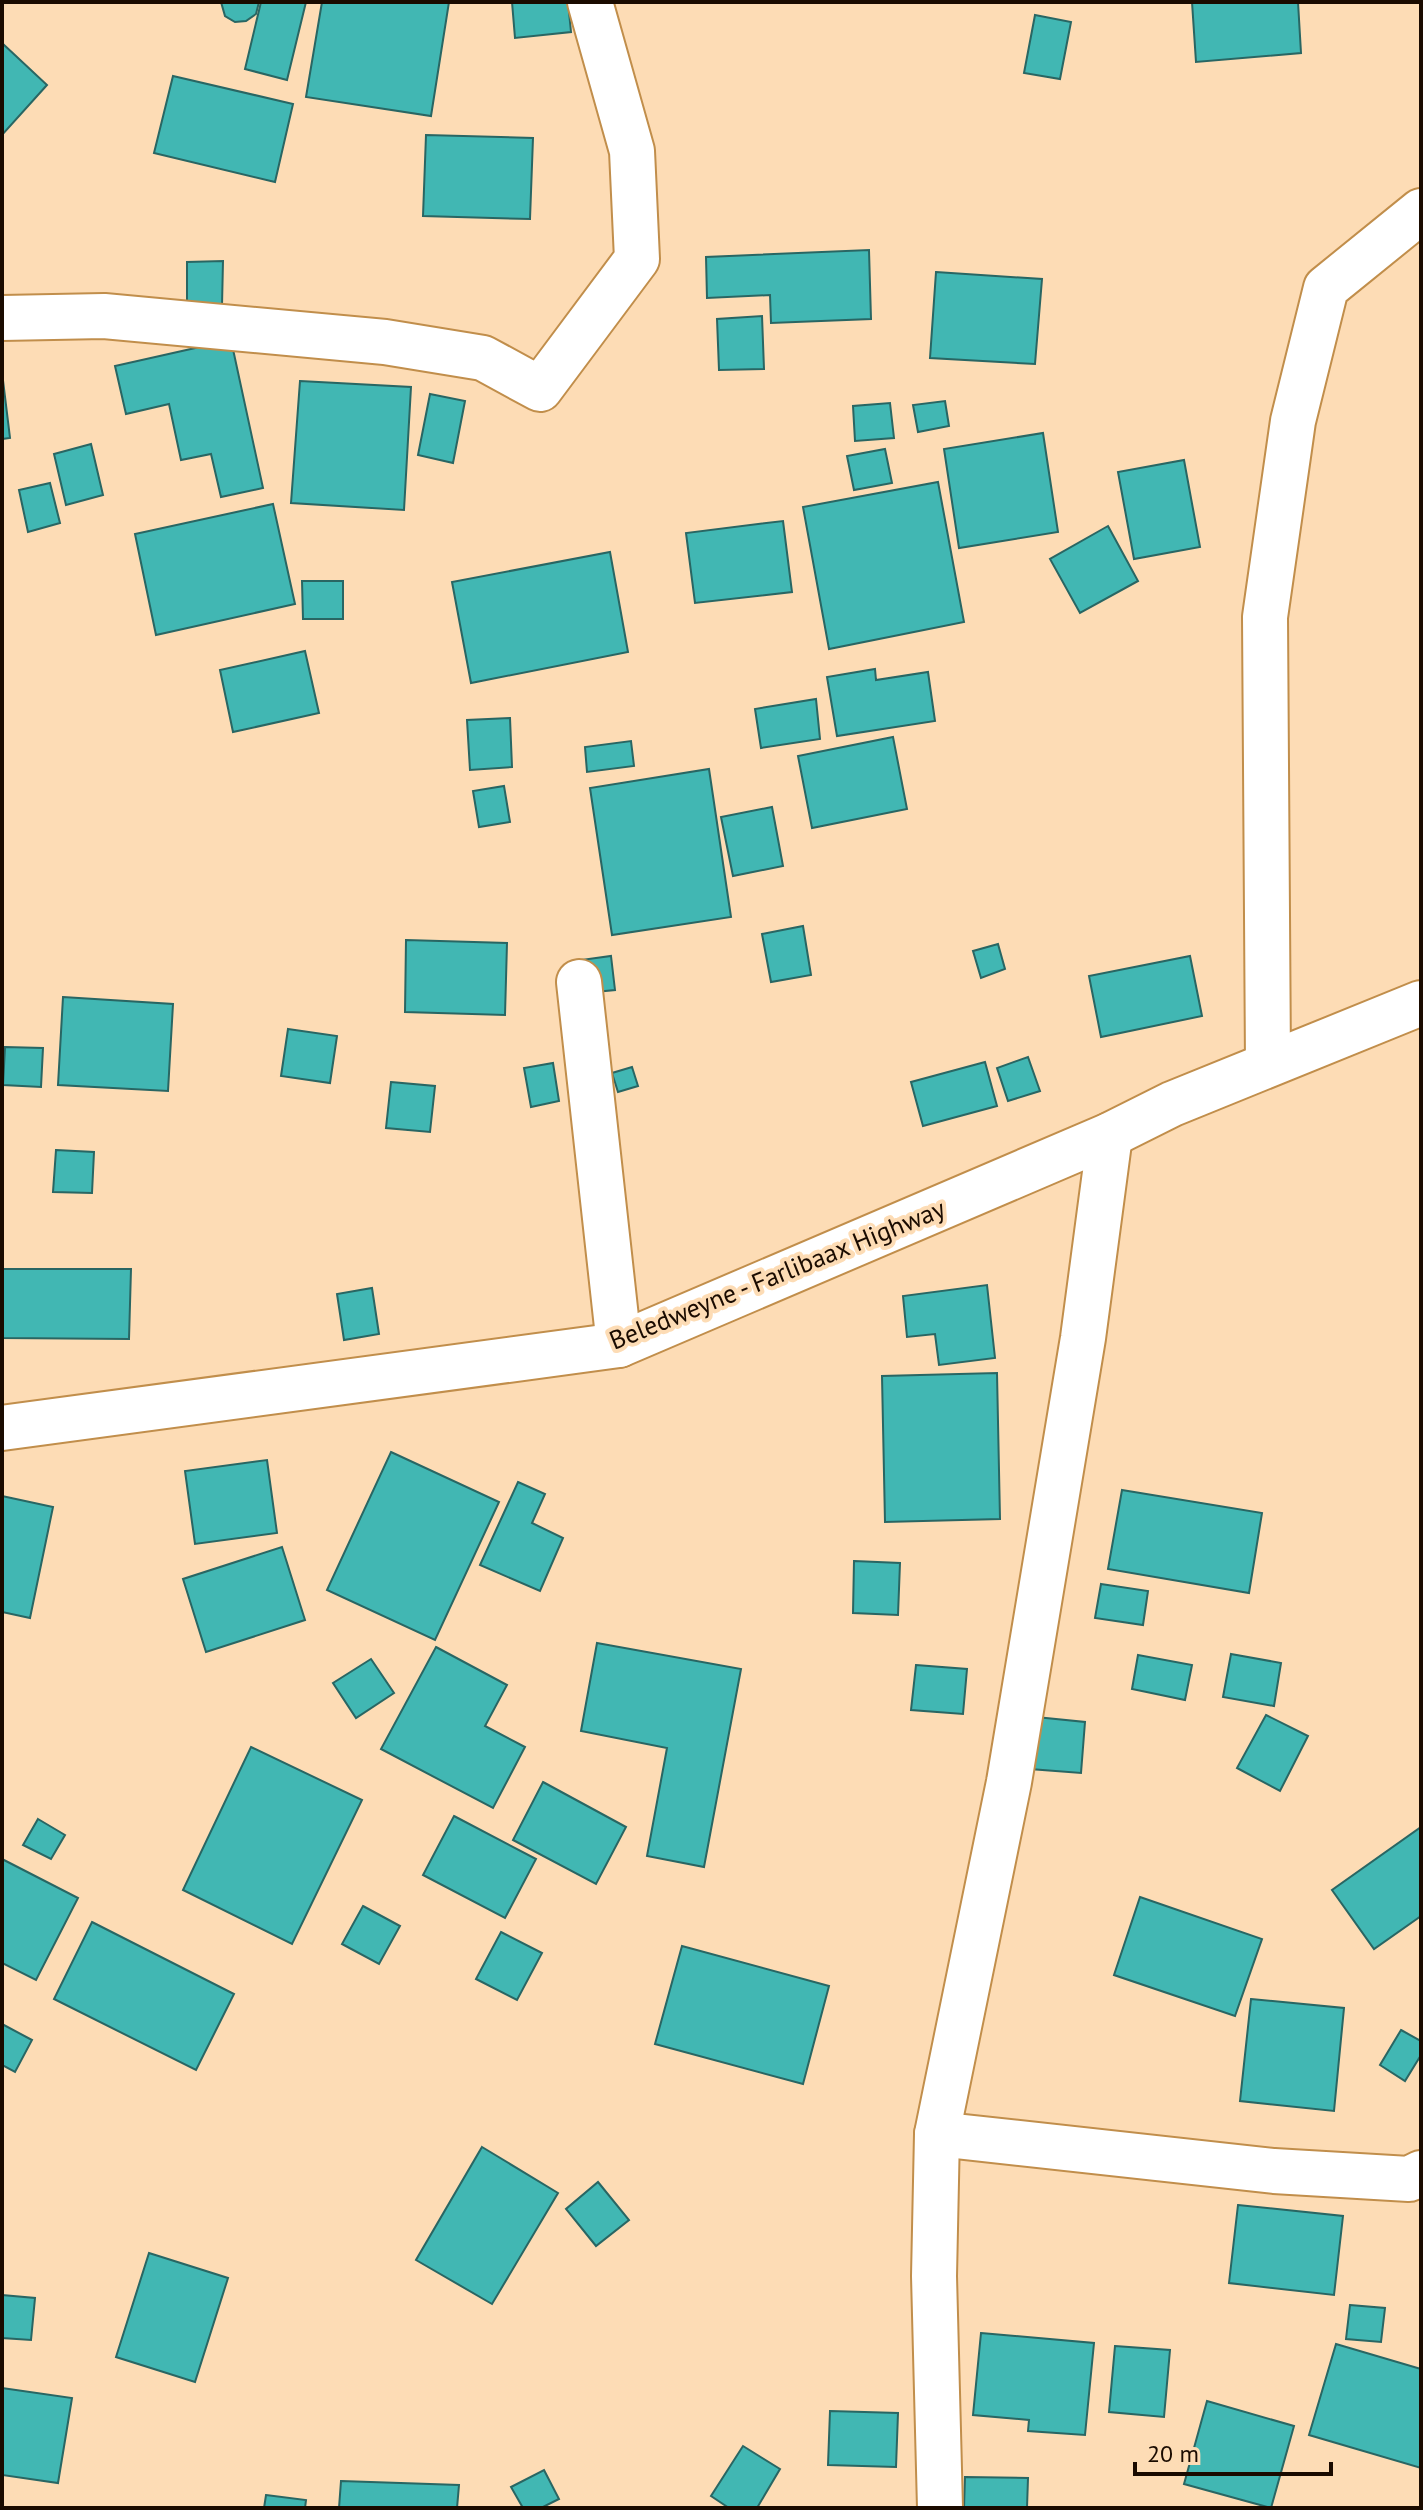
<svg xmlns="http://www.w3.org/2000/svg" width="1423" height="2510" font-family="'PT Sans',sans-serif">
  <style>
    .building { fill: #41b7b3; stroke: #296663; stroke-width: 2 }
    .lines { fill: none; stroke-linecap: round; stroke-linejoin: round }
    .street-casing { stroke: #c18e4b; stroke-width: 48 }
    .street { stroke: #fff; stroke-width: 44 }
    .labels { text-anchor: middle; dominant-baseline: central; stroke-width: 8; stroke-linejoin: round; paint-order: stroke }
    .street-label { font-size: 26px; fill: #1a0b00; stroke: #fddcb5 }
  </style>
  <rect width="100%" height="100%" fill="#fddcb5"/>
  <g class="building">
    <polygon points="221,2 259,2 256,14 246,21 235,22 225,16"/>
    <polygon points="261,2 306,2 287,80 245,69"/>
    <polygon points="322,2 449,2 431,116 306,97"/>
    <polygon points="512,2 568,2 571,32 515,38"/>
    <polygon points="1192,2 1298,2 1301,53 1196,62"/>
    <polygon points="1035,15 1071,22 1060,79 1024,73"/>
    <polygon points="2,43 47,85 2,135"/>
    <polygon points="173,76 293,104 275,182 154,153"/>
    <polygon points="426,135 533,138 530,219 423,216"/>
    <polygon points="869,250 871,319 771,323 770,295 707,298 706,257"/>
    <polygon points="223,261 222,306 187,306 187,262"/>
    <polygon points="936,272 1042,279 1035,364 930,358"/>
    <polygon points="762,316 764,369 719,370 717,319"/>
    <polygon points="231,340 263,488 221,497 211,454 181,460 169,404 126,414 115,366"/>
    <polygon points="2,372 10,438 2,439"/>
    <polygon points="300,381 411,387 404,510 291,503"/>
    <polygon points="430,394 465,401 453,463 418,455"/>
    <polygon points="945,401 949,426 918,432 913,405"/>
    <polygon points="890,403 894,438 855,441 853,406"/>
    <polygon points="1043,433 1058,532 959,548 944,449"/>
    <polygon points="91,444 103,495 66,505 54,454"/>
    <polygon points="885,449 892,483 854,490 847,456"/>
    <polygon points="1184,460 1200,547 1134,559 1118,472"/>
    <polygon points="938,482 964,622 829,649 803,507"/>
    <polygon points="50,483 60,523 28,532 19,490"/>
    <polygon points="273,504 295,604 156,635 135,534"/>
    <polygon points="783,521 792,592 695,603 686,533"/>
    <polygon points="1108,526 1138,581 1080,613 1050,559"/>
    <polygon points="610,552 628,652 471,683 452,582"/>
    <polygon points="302,581 343,581 343,619 303,619"/>
    <polygon points="305,651 319,713 233,732 220,670"/>
    <polygon points="875,669 876,680 928,672 935,721 837,736 827,677"/>
    <polygon points="816,699 820,739 761,748 755,709"/>
    <polygon points="510,718 512,767 470,770 467,720"/>
    <polygon points="893,737 907,809 812,828 798,756"/>
    <polygon points="631,741 634,766 587,772 585,747"/>
    <polygon points="709,769 731,917 612,935 590,788"/>
    <polygon points="504,786 510,822 479,827 473,791"/>
    <polygon points="772,807 783,866 733,876 721,817"/>
    <polygon points="803,926 811,975 771,982 762,934"/>
    <polygon points="406,940 507,943 505,1015 405,1012"/>
    <polygon points="998,944 1005,969 981,978 973,951"/>
    <polygon points="611,956 615,990 585,993 581,960"/>
    <polygon points="1190,956 1202,1016 1101,1037 1089,976"/>
    <polygon points="63,997 173,1004 168,1091 58,1085"/>
    <polygon points="288,1029 337,1036 330,1083 281,1076"/>
    <polygon points="5,1047 43,1048 41,1087 3,1085"/>
    <polygon points="1028,1057 1040,1091 1008,1101 997,1068"/>
    <polygon points="985,1062 997,1106 923,1126 911,1082"/>
    <polygon points="553,1063 559,1101 531,1107 524,1068"/>
    <polygon points="632,1067 638,1086 618,1092 612,1073"/>
    <polygon points="391,1082 435,1086 430,1132 386,1128"/>
    <polygon points="56,1150 94,1152 92,1193 53,1192"/>
    <polygon points="2,1269 131,1269 129,1339 2,1338"/>
    <polygon points="987,1285 995,1358 939,1365 935,1334 907,1337 903,1296"/>
    <polygon points="372,1288 379,1334 344,1340 337,1294"/>
    <polygon points="997,1373 1000,1519 885,1522 882,1376"/>
    <polygon points="391,1452 499,1502 435,1640 327,1590"/>
    <polygon points="267,1460 277,1533 195,1544 185,1471"/>
    <polygon points="518,1482 545,1494 532,1523 563,1538 540,1591 480,1565"/>
    <polygon points="1122,1490 1262,1513 1249,1593 1108,1569"/>
    <polygon points="2,1496 53,1507 30,1618 2,1612"/>
    <polygon points="282,1547 305,1620 206,1652 183,1579"/>
    <polygon points="854,1561 900,1563 898,1615 853,1613"/>
    <polygon points="1101,1584 1148,1591 1143,1625 1095,1618"/>
    <polygon points="597,1643 741,1669 704,1867 647,1856 667,1748 581,1731"/>
    <polygon points="436,1647 507,1685 485,1726 525,1747 493,1808 381,1749"/>
    <polygon points="1231,1654 1281,1663 1274,1706 1223,1697"/>
    <polygon points="1138,1655 1192,1665 1185,1700 1132,1689"/>
    <polygon points="371,1659 394,1693 356,1718 333,1683"/>
    <polygon points="916,1665 967,1669 963,1714 911,1710"/>
    <polygon points="1266,1715 1308,1736 1280,1791 1237,1768"/>
    <polygon points="1036,1717 1085,1722 1081,1773 1030,1769"/>
    <polygon points="251,1747 362,1800 292,1944 183,1890"/>
    <polygon points="543,1782 626,1827 596,1884 513,1840"/>
    <polygon points="454,1816 536,1859 505,1918 423,1875"/>
    <polygon points="38,1819 65,1835 51,1859 23,1845"/>
    <polygon points="1421,1827 1421,1916 1374,1949 1332,1890"/>
    <polygon points="2,1859 78,1898 36,1980 2,1963"/>
    <polygon points="1140,1897 1262,1939 1235,2016 1114,1975"/>
    <polygon points="363,1906 400,1926 379,1964 342,1944"/>
    <polygon points="92,1922 234,1994 196,2070 54,1999"/>
    <polygon points="501,1932 542,1953 517,2000 476,1979"/>
    <polygon points="682,1946 829,1986 803,2084 655,2044"/>
    <polygon points="1251,1999 1344,2008 1334,2111 1240,2101"/>
    <polygon points="2,2024 32,2040 15,2072 2,2065"/>
    <polygon points="1401,2030 1421,2041 1421,2055 1405,2081 1380,2065"/>
    <polygon points="482,2147 558,2193 492,2304 416,2260"/>
    <polygon points="598,2182 629,2220 596,2246 566,2209"/>
    <polygon points="1238,2205 1343,2216 1334,2295 1229,2283"/>
    <polygon points="149,2253 228,2278 195,2382 116,2357"/>
    <polygon points="2,2295 35,2298 31,2340 2,2338"/>
    <polygon points="1350,2305 1385,2308 1381,2342 1346,2339"/>
    <polygon points="981,2333 1094,2343 1085,2435 1028,2431 1029,2420 973,2415"/>
    <polygon points="1336,2344 1421,2369 1421,2468 1309,2435"/>
    <polygon points="1115,2346 1170,2350 1164,2417 1109,2412"/>
    <polygon points="2,2388 72,2398 58,2483 2,2475"/>
    <polygon points="1207,2401 1294,2426 1271,2508 1184,2484"/>
    <polygon points="830,2411 898,2413 896,2467 828,2465"/>
    <polygon points="743,2446 780,2469 757,2508 729,2508 711,2496"/>
    <polygon points="544,2470 559,2499 541,2508 523,2508 511,2487"/>
    <polygon points="965,2477 1028,2478 1027,2508 964,2508"/>
    <polygon points="341,2481 459,2485 457,2508 339,2508"/>
    <polygon points="266,2495 306,2500 305,2508 264,2508"/>
  </g>
  <g class="lines">
    <g class="street-casing">
      <g id="street">
        <polyline points="2,318 104,316 385,342 483,358 540,389 637,259 632,151 590,2"/>
        <polyline points="579,982 619,1345"/>
        <polyline points="1268,1064 1265,617 1293,421 1326,288 1421,211"/>
        <polyline points="2,1428 619,1345 1110,1135 1172,1104 1421,1003"/>
        <polyline points="937,2134 1274,2171 1409,2179 1421,2173"/>
        <polyline points="940,2508 934,2276 937,2134 1009,1782 1083,1338 1110,1135"/>
      </g>
    </g>
    <use href="#street" class="street"/>
  </g>
  <g class="labels">
    <g class="street-label">
      <text transform="translate(777 1274) rotate(-22)">Beledweyne - Farlibaax Highway</text>
    </g>
  </g>
  <rect width="1423" height="2510" fill="none" stroke="#1a0b00" stroke-width="8"/>
  <path d="M1135 2462v12h196v-12" fill="none" stroke="#1a0b00" stroke-width="4"/>
  <text x="1147" y="2462" font-size="24" fill="#1a0b00" stroke="#fddcb5" stroke-width="6" paint-order="stroke">20 m</text>
</svg>
